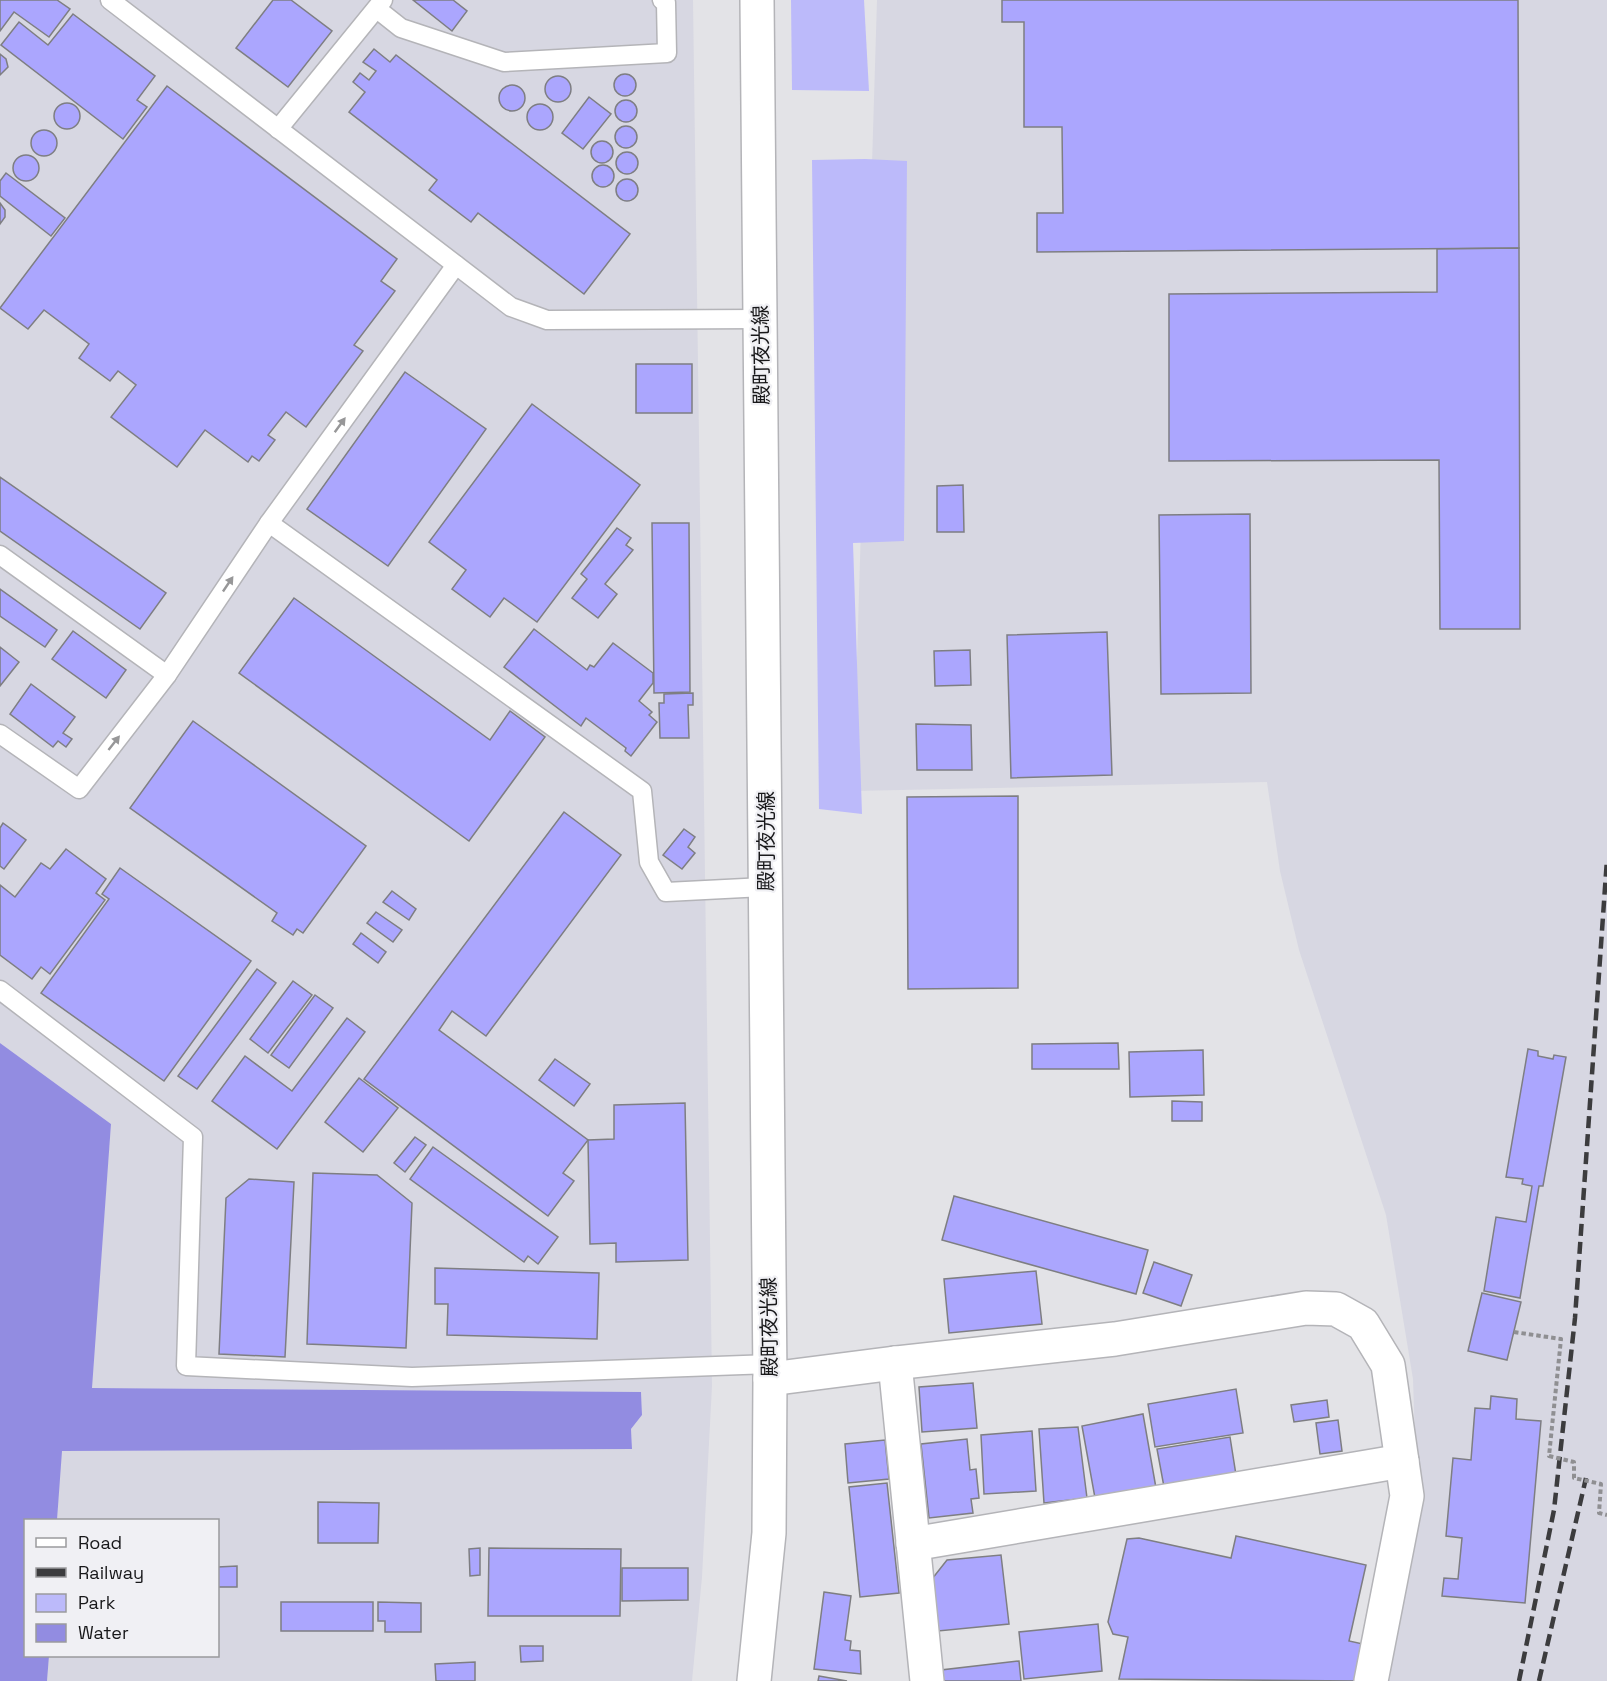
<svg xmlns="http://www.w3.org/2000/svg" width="1607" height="1681" font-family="'Space Grotesk','Noto Sans JP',sans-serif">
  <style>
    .built { fill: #d7d7e2 }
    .green { fill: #bcbafa }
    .water { fill: #928ce1 }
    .building { fill: #aba6fe; stroke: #7e7e82; stroke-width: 1.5 }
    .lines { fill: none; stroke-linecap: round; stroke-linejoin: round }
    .service-casing { stroke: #b4b4b8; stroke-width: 21 }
    .minor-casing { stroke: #b4b4b8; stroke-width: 36 }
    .tertiary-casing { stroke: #b4b4b8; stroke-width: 36 }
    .service { stroke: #fff; stroke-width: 18 }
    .minor { stroke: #fff; stroke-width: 33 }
    .tertiary { stroke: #fff; stroke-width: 33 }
    .rail { stroke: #3c3c3e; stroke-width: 4.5; stroke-dasharray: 12 6; stroke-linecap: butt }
    .path-bridge { stroke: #8f8f92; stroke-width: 4; stroke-dasharray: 4.5 3; stroke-linecap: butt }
    .oneway { fill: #979798 }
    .labels { text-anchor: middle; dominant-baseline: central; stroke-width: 4.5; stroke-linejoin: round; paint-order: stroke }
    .street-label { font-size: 20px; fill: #18181a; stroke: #f0f0f4 }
  </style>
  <rect width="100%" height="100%" fill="#e3e3e7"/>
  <g class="built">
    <polygon points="0,0 693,0 712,1386 702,1577 692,1681 47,1681 49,1656 218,1656 218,1520 57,1520 61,1451 632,1449 631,1429 642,1415 641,1392 91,1388 111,1124 0,1043"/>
    <polygon points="877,0 1607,0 1607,1681 1387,1681 1417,1496 1413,1379 1386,1215 1299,950 1280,871 1267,782 853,791"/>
  </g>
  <g class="green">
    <polygon points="791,0 864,0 869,91 792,90"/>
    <polygon points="865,159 907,161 904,541 853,543 862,814 819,809 812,160"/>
  </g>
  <polygon class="water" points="0,1043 111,1124 92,1388 641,1392 642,1415 631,1429 632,1449 62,1451 57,1520 26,1520 26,1656 49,1656 47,1681 0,1681"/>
  <g class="building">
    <polygon points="0,0 57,0 70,9 49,37 14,12 0,31"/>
    <polygon points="273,0 291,0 332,31 288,87 236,48"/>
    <polygon points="413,0 453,0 467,11 452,31"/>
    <polygon points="1002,0 1518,0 1519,248 1037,252 1037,213 1063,213 1062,127 1024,127 1024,22 1002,22"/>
    <polygon points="73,14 155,76 137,100 147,107 123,139 1,45 19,22 48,45"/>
    <polygon points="374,49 390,62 396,55 630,234 584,294 478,213 471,222 429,190 437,180 349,112 365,92 353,82 360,73 369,80 376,71 363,62"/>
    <polygon points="0,54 6,59 8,67 0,75"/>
    <circle cx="625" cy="85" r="11"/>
    <circle cx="558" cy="89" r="13"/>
    <circle cx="512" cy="98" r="13"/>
    <polygon points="167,86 397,259 381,281 395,291 354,345 363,351 306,427 286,412 268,435 275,440 259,461 252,456 248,462 205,430 177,467 111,417 136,385 118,371 110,381 79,358 89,344 44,310 28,329 0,308"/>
    <polygon points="589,97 611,114 583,149 562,133"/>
    <circle cx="626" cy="111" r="11"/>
    <circle cx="67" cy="116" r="13"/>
    <circle cx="540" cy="117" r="13"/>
    <circle cx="626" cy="137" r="11"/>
    <circle cx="44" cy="143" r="13"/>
    <circle cx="602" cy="152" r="11"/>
    <circle cx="627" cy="163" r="11"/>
    <circle cx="26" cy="168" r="13"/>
    <circle cx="603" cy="176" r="11"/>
    <polygon points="6,173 65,218 51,236 0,196 0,181"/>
    <circle cx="627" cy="190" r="11"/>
    <polygon points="0,203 5,210 5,217 0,224"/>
    <polygon points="1519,248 1520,629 1440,629 1439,460 1169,461 1169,294 1437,292 1437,249"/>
    <rect x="636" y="364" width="56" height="49"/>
    <polygon points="405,372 486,429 388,566 307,509"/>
    <polygon points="532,404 640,485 537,622 504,598 490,617 452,589 466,570 429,542"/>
    <polygon points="0,477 166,593 140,629 0,531"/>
    <polygon points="963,485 964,532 937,532 937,486"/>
    <polygon points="1250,514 1251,693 1161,694 1159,515"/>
    <polygon points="652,523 689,523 690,692 654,693"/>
    <polygon points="617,528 631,538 626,545 633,550 605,584 617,594 598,618 572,598 587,579 581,574"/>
    <polygon points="0,589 57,630 45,647 0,616"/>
    <polygon points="294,598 490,740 510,711 545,737 469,841 239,673"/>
    <polygon points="534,629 587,670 590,665 594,667 613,643 653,673 653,683 639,701 652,712 649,715 657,722 631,756 625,751 626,748 586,718 581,726 504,667"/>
    <polygon points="73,631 126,670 106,698 52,659"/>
    <polygon points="1107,632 1112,775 1011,778 1007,635"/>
    <polygon points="0,647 19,662 0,686"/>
    <polygon points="970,650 971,685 935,686 934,651"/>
    <polygon points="31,684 75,717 63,733 72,739 66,747 58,741 53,747 10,714"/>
    <polygon points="693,693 693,705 688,705 689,738 660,738 659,703 664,703 664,694"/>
    <polygon points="193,721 366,846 303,933 297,929 293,935 272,921 277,913 130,808"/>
    <polygon points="916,724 971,725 972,770 917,770"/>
    <polygon points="1018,796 1018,988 908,989 907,797"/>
    <polygon points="564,812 621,855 486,1036 452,1011 439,1030 588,1140 563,1173 574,1181 548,1216 364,1079"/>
    <polygon points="3,823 26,840 4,869 0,866 0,828"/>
    <polygon points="684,829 695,837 688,847 695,853 682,869 663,855"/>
    <polygon points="66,849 106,879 96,893 105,900 50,974 41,967 32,979 0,955 0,885 15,897 41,863 50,869"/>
    <polygon points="120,868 251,961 164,1081 41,993 109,899 102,894"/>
    <polygon points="392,891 416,909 409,920 383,902"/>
    <polygon points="376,912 402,930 393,942 367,923"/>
    <polygon points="361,933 386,952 378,963 353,944"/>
    <polygon points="257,969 276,983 197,1089 178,1076"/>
    <polygon points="293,981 312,995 268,1053 250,1039"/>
    <polygon points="315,995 333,1008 289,1068 271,1055"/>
    <polygon points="347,1018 365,1032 277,1149 212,1101 245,1056 292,1091"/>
    <polygon points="1118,1043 1119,1069 1032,1069 1032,1044"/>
    <polygon points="1528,1049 1538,1051 1538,1056 1553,1059 1554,1055 1566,1057 1543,1186 1539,1186 1520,1298 1484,1291 1496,1217 1526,1222 1532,1186 1522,1184 1523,1179 1506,1177"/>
    <polygon points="1203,1050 1204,1095 1130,1097 1129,1052"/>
    <polygon points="555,1059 590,1084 574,1106 539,1080"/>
    <polygon points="359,1078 398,1108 363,1152 325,1122"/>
    <polygon points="1172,1101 1202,1102 1202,1121 1172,1121"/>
    <polygon points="685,1103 688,1260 616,1262 616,1243 590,1244 588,1140 614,1139 614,1105"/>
    <polygon points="415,1137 426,1145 405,1172 394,1163"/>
    <polygon points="433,1147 558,1237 538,1264 528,1256 524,1262 410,1179"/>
    <polygon points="313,1173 377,1175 412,1203 406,1348 307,1344"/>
    <polygon points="249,1179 294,1182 285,1357 219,1354 226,1198"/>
    <polygon points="954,1196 1148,1250 1136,1294 942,1240"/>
    <polygon points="1154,1262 1192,1275 1181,1306 1143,1293"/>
    <polygon points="435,1268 599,1273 597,1339 447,1335 448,1304 435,1304"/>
    <polygon points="1036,1271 1042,1324 949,1333 944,1279"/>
    <polygon points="1482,1293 1521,1302 1507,1360 1468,1351"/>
    <polygon points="973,1383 977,1428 922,1432 919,1387"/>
    <polygon points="1236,1389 1243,1433 1155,1447 1148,1404"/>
    <polygon points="1491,1396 1517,1399 1516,1419 1541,1421 1525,1603 1442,1596 1444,1578 1458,1579 1462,1538 1446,1536 1453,1458 1471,1460 1475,1408 1490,1409"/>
    <polygon points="1327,1400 1329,1417 1294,1422 1291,1405"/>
    <polygon points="1143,1414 1156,1488 1095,1498 1082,1426"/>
    <polygon points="1338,1420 1342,1451 1320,1454 1316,1423"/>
    <polygon points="1078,1427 1087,1498 1044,1503 1039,1429"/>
    <polygon points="1032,1431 1036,1491 984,1494 981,1435"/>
    <polygon points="1230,1437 1236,1475 1164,1487 1157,1449"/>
    <polygon points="967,1439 970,1470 976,1469 979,1498 971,1499 973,1513 929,1518 921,1444"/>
    <polygon points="885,1440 889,1479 848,1483 845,1444"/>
    <polygon points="887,1483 899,1593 860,1597 849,1487"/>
    <polygon points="318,1502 379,1503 378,1543 318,1543"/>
    <polygon points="1236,1536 1366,1565 1349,1641 1363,1644 1355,1681 1119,1679 1128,1637 1113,1634 1108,1622 1127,1539 1139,1538 1231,1558"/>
    <polygon points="480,1548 480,1575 470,1576 469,1549"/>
    <polygon points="489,1548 621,1549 620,1616 488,1616"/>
    <polygon points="1001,1555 1009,1624 938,1631 932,1579 947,1560"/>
    <polygon points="237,1566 237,1587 218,1587 218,1567"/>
    <polygon points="622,1568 688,1568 688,1600 622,1601"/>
    <polygon points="824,1592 851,1596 845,1640 851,1641 850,1650 860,1651 861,1674 814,1669"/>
    <rect x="281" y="1602" width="92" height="29"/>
    <polygon points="378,1602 421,1603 421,1632 385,1632 385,1621 378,1621"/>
    <polygon points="1098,1624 1102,1671 1024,1679 1019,1632"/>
    <polygon points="520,1646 543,1646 543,1661 521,1662"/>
    <polygon points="1019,1661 1021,1681 942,1681 941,1670"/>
    <polygon points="475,1662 475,1681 436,1681 435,1664"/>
    <polygon points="819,1676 847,1681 818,1681"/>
  </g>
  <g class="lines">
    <g class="service-casing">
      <g id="service">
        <polyline points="110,0 511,307 547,320 760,319"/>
        <polyline points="377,9 401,28 504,62 667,53 666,3 662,0"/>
        <polyline points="278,129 383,0"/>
        <polyline points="269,523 642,791 649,862 666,892 766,887"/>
        <polyline points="0,555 167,675"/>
        <polyline points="0,734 79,789 167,675 269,523 456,265"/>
        <polyline points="0,990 193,1137 186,1366 412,1377 769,1364"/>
      </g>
    </g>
    <g class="minor-casing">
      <g id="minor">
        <polyline points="895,1363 927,1681"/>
        <polyline points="770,1379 895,1363 1115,1339 1306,1308 1336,1309 1363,1324 1388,1365 1407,1496 1371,1681"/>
        <polyline points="913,1544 1402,1461"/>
      </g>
    </g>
    <g class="tertiary-casing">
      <polyline id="tertiary" points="754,1681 769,1533 770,1379 757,0"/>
    </g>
    <use href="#service" class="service"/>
    <use href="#minor" class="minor"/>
    <use href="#tertiary" class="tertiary"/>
    <g class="rail">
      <polyline points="1519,1681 1554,1510 1575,1318 1607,859"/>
      <polyline points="1539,1681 1586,1478"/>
    </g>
    <polyline class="path-bridge" points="1514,1332 1561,1339 1549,1456 1574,1462 1574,1478 1601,1484 1599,1513 1607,1515"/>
  </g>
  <defs><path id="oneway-solid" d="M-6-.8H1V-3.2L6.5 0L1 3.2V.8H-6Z" transform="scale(1.5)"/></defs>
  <g class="oneway">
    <use href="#oneway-solid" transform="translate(340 425) rotate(-54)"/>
    <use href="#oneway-solid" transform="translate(228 584) rotate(-56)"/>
    <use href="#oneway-solid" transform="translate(114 743) rotate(-52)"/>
  </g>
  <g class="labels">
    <g class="street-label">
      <text transform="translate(761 355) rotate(-91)">殿町夜光線</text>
      <text transform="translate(766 841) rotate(-90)">殿町夜光線</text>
      <text transform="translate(769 1327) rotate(-91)">殿町夜光線</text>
    </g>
  </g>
  <rect x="24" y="1519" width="195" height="138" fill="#f0f0f4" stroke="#9a9a9d" stroke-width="1.5"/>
  <rect x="36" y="1538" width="30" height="9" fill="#ffffff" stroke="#9a9a9d" stroke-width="1.5"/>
  <text x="78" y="1549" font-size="18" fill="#18181a">Road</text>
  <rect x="36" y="1568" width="30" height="9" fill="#3c3c3e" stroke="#9a9a9d" stroke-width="1.5"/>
  <text x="78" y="1579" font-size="18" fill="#18181a">Railway</text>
  <rect x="36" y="1594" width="30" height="18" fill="#bcbafa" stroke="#9a9a9d" stroke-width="1.5"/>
  <text x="78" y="1609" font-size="18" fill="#18181a">Park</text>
  <rect x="36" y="1624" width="30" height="18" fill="#928ce1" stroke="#9a9a9d" stroke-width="1.5"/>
  <text x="78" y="1639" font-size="18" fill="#18181a">Water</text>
</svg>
